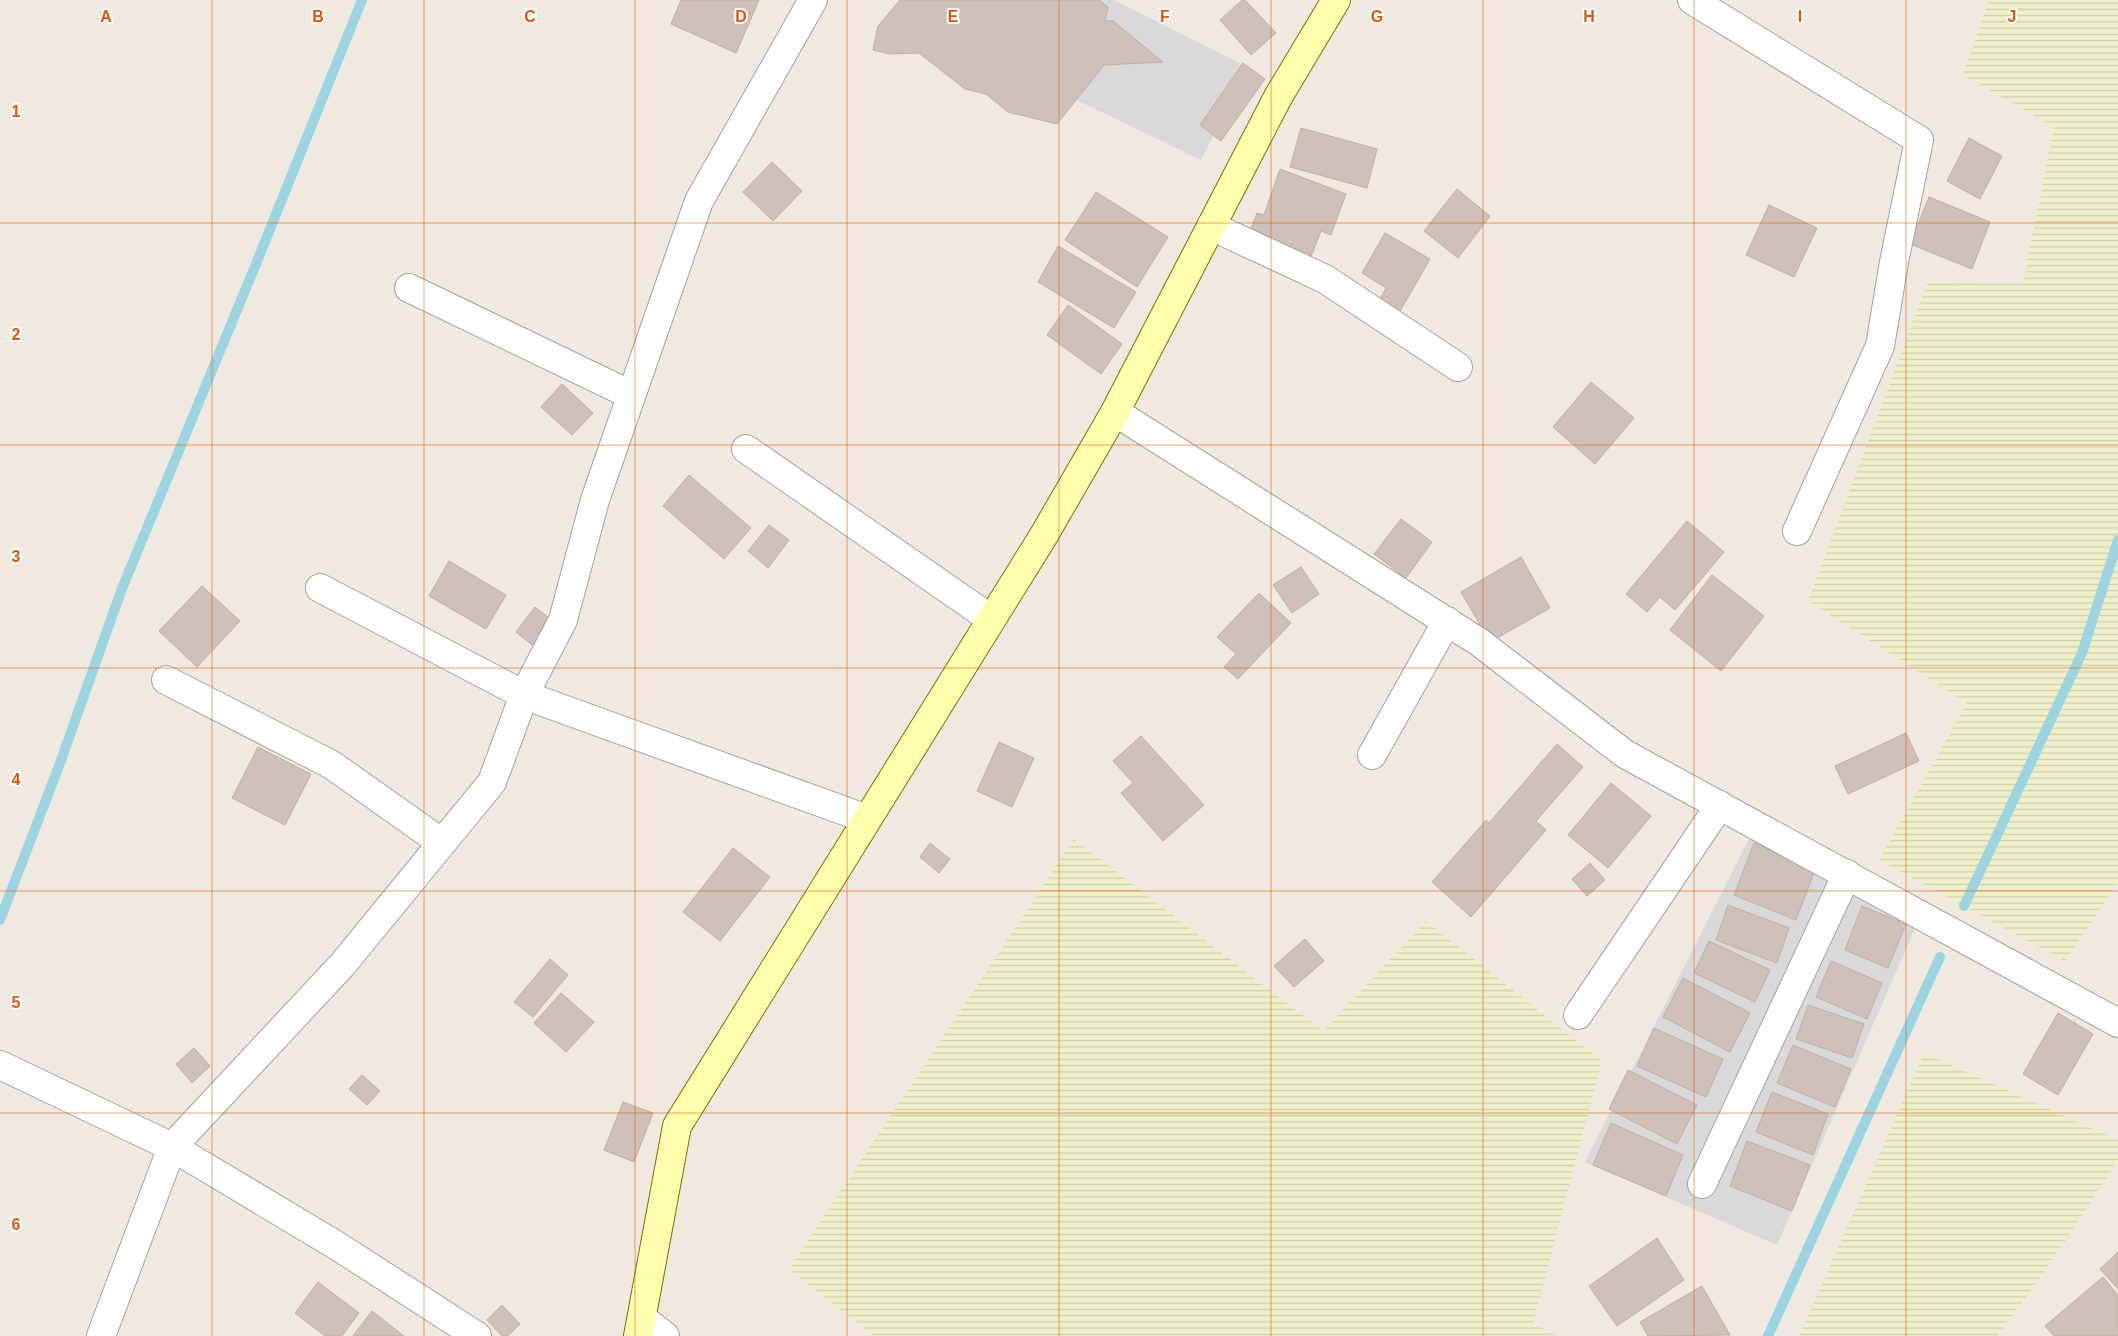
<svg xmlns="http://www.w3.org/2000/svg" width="2118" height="1336" font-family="Arial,sans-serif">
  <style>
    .residential { fill: #dad9d9 }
    .farmland { fill: url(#farmland-rules) }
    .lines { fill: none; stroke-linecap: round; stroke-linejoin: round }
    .stream { stroke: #9cd5e1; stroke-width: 10 }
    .building { fill: #cfc1b9; stroke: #c1aea1 }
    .street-casing { stroke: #a3a3a3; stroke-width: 30 }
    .secondary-casing { stroke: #6f7600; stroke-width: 30 }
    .street { stroke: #fff; stroke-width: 28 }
    .secondary { stroke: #ffffae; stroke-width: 28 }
    .grid { fill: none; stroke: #de560d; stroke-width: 1; stroke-opacity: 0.55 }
    .grid-label { font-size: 16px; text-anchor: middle; font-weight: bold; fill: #de560d; stroke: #fff; stroke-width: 4; stroke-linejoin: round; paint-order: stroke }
  </style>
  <defs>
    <pattern id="farmland-rules" width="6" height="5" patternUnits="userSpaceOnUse" patternTransform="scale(1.25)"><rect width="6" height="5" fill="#eff0c9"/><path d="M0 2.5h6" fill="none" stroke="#cccdac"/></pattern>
  </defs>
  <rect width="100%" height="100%" fill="#efe9e0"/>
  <g class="residential">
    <polygon points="957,0 1114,0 1249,68 1201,160 940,34"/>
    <polygon points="1750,837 1917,924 1777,1245 1585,1162"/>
  </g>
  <g class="farmland">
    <polygon points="1989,0 2118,0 2118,883 2065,961 1879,860 1967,703 1808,601 1928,282 2023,284 2054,127 1963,75"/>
    <polygon points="1074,839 1323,1031 1426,921 1602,1061 1533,1323 1556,1336 874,1336 789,1269"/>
    <polygon points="1924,1053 2118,1140 2118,1161 2045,1271 1997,1336 1799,1336"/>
  </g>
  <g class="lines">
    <g class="stream">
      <polyline points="1964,906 2082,653 2118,540"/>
      <polyline points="0,920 59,766 121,591 256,264 362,0"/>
      <polyline points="1768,1336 1940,957"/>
    </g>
  </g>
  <g class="building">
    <polygon points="681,0 759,0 736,53 671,24"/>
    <polygon points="900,0 1099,0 1108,7 1105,21 1113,21 1163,62 1104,65 1057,124 1008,112 986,94 965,89 919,53 890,54 873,50 878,26"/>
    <polygon points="1242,0 1245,0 1276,33 1251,55 1220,20"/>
    <polygon points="1243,63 1265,79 1221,141 1200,125"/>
    <polygon points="1301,128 1377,149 1367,188 1290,167"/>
    <polygon points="1969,138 2002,156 1980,199 1947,181"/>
    <polygon points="772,162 802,191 773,221 743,192"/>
    <polygon points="1280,169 1346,194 1331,235 1321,231 1310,259 1248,236 1257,213 1264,215"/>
    <polygon points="1457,189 1490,216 1458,258 1424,231"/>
    <polygon points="1096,192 1168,237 1137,287 1065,240"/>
    <polygon points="1929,197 1990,222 1972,269 1910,244"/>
    <polygon points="1769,205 1817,228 1794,277 1746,255"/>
    <polygon points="1385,233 1430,259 1396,318 1376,306 1386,288 1362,273"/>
    <polygon points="1058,246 1136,292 1114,328 1038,282"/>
    <polygon points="1068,305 1122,344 1101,374 1047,335"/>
    <polygon points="1591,382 1634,418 1595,464 1553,427"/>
    <polygon points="562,384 593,413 572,435 541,407"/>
    <polygon points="689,475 751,528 724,559 663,506"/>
    <polygon points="1401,519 1432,542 1406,578 1374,554"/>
    <polygon points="1687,521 1724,552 1675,610 1660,597 1647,612 1626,594"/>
    <polygon points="769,525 789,540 768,568 748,551"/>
    <polygon points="1521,557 1550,608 1490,642 1461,592"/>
    <polygon points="449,561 506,595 486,629 429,596"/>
    <polygon points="1301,567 1319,594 1292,613 1273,585"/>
    <polygon points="1712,575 1764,616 1721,671 1670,630"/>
    <polygon points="202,586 240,621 197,667 159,631"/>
    <polygon points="1259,593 1291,623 1238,679 1224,667 1236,654 1217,637"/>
    <polygon points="535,607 557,624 537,649 516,632"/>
    <polygon points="1906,733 1919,761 1848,794 1835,766"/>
    <polygon points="1141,736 1204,805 1163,841 1121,793 1133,783 1113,761"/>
    <polygon points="999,742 1034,758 1012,807 977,791"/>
    <polygon points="1557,744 1583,767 1536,821 1546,830 1471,917 1432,882 1486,820 1489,823"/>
    <polygon points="258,747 311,774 285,825 232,798"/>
    <polygon points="1611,783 1651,816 1608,868 1568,835"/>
    <polygon points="930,843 950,859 939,873 920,857"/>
    <polygon points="1754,843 1816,868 1796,920 1734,895"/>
    <polygon points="733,848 770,877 720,941 683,912"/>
    <polygon points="1590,863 1605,880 1587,896 1572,879"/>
    <polygon points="1728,905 1789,928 1777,963 1716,940"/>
    <polygon points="1862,906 1906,924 1888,968 1845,950"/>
    <polygon points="1305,939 1324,961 1294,987 1274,966"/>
    <polygon points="1709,941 1770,970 1755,1002 1694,973"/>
    <polygon points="550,959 568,975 533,1017 514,1002"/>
    <polygon points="1831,961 1882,983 1867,1019 1816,997"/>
    <polygon points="1683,978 1750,1013 1730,1052 1663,1017"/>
    <polygon points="561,993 594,1022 566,1052 534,1023"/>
    <polygon points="1808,1005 1864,1024 1852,1058 1796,1039"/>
    <polygon points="2058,1013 2093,1034 2058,1095 2023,1074"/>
    <polygon points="1654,1028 1723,1059 1706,1097 1637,1066"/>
    <polygon points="1793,1045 1851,1069 1835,1107 1777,1083"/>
    <polygon points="194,1048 210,1066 192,1083 176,1064"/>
    <polygon points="1628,1070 1697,1105 1677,1144 1609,1109"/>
    <polygon points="362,1075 380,1091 367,1105 349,1089"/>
    <polygon points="1772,1092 1828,1114 1813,1155 1756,1132"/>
    <polygon points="623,1102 653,1113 634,1162 604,1150"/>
    <polygon points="1611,1123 1683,1155 1666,1196 1593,1165"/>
    <polygon points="1747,1141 1810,1165 1792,1211 1730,1186"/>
    <polygon points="1657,1238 1684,1280 1617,1326 1589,1286"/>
    <polygon points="2118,1252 2118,1289 2100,1269"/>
    <polygon points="2103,1277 2118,1295 2118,1336 2054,1336 2045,1326"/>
    <polygon points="318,1282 359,1313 342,1336 325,1336 295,1313"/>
    <polygon points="1702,1286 1730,1335 1648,1336 1640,1322"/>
    <polygon points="502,1305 520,1324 508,1336 502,1336 487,1320"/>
    <polygon points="372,1311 404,1336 353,1336"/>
  </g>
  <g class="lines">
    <g class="street-casing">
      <g id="street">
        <polyline points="1692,0 1919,140 1894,262 1880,346 1797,531"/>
        <polyline points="1211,226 1325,279 1458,367"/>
        <polyline points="409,288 631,395"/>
        <polyline points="1115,412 1479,642 1625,754 2118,1023"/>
        <polyline points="746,449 991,619"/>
        <polyline points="320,588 524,695 867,819"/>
        <polyline points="166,680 332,765 442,843"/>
        <polyline points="1372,755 1447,621"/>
        <polyline points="1578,1015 1720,805"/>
        <polyline points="0,1065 172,1147 339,1247 477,1336"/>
        <polyline points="1702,1184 1847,874"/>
        <polyline points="642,1318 665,1336"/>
        <polyline points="101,1336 172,1147 342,965 492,782 524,695 563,620 595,500 699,201 813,0"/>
      </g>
    </g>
    <g class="secondary-casing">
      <polyline id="secondary" points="638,1336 677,1126 1044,535 1115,412 1278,97 1336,0"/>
    </g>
    <use href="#street" class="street"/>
    <use href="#secondary" class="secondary"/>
  </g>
  <path class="grid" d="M 212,0 L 212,1336M 424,0 L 424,1336M 635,0 L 635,1336M 847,0 L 847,1336M 1059,0 L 1059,1336M 1271,0 L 1271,1336M 1483,0 L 1483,1336M 1694,0 L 1694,1336M 1906,0 L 1906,1336M 0,223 L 2118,223M 0,445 L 2118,445M 0,668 L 2118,668M 0,891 L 2118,891M 0,1113 L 2118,1113"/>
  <g class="grid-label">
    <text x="106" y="22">A</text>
    <text x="318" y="22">B</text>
    <text x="530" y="22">C</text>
    <text x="741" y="22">D</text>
    <text x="953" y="22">E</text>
    <text x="1165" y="22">F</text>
    <text x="1377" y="22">G</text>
    <text x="1589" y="22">H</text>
    <text x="1800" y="22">I</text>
    <text x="2012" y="22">J</text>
    <text x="16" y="117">1</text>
    <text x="16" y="340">2</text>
    <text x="16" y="562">3</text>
    <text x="16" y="785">4</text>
    <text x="16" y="1008">5</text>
    <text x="16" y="1230">6</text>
  </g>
</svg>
